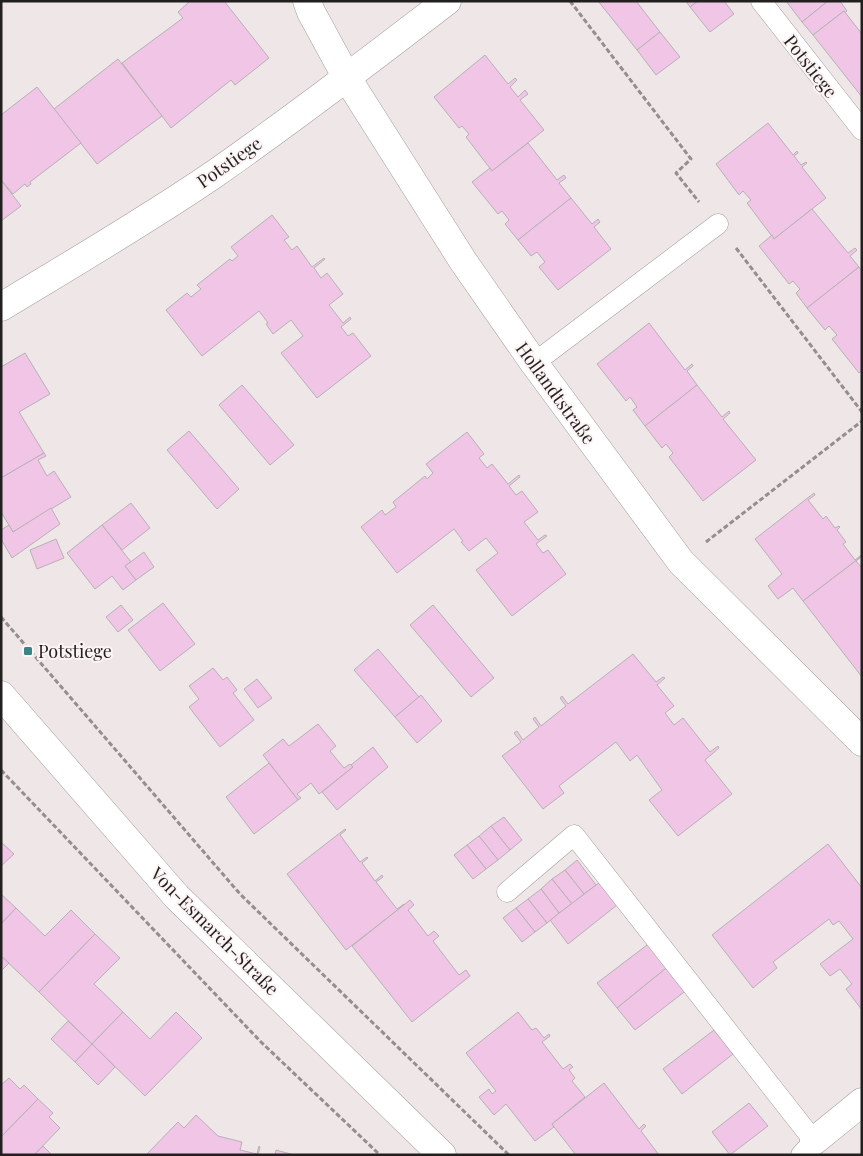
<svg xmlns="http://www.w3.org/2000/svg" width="863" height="1156" font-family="'Playfair Display',serif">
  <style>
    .building { fill: #f0c5e5; stroke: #b7b1b5 }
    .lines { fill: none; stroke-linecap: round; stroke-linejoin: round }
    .service-casing { stroke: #a69e9f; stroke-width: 21 }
    .minor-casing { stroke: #a69e9f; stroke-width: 29 }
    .tertiary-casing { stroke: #a69e9f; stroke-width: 29 }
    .path { stroke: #948e8e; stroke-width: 3; stroke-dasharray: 5 2.5; stroke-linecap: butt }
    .service { stroke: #fff; stroke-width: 20 }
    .minor { stroke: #fff; stroke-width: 28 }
    .tertiary { stroke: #fff; stroke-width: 28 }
    .poi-dot { fill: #3b8385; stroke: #fcf4f4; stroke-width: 2 }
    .labels { text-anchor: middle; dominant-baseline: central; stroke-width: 4; stroke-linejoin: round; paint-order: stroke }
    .street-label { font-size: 18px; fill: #221f1f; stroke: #fcf4f4 }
    .poi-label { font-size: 18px; fill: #221f1f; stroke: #fcf4f4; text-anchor: start }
  </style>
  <rect width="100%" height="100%" fill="#efe6e7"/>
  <g class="building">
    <polygon points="190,1 224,1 269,58 235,85 231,80 171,128 122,63 183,18 178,12"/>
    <polygon points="598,1 636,1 660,32 637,50"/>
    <polygon points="686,1 698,1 690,7"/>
    <polygon points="698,1 724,1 734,14 710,32 690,7"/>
    <polygon points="786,1 828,1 802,22"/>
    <polygon points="828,1 840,1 847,11 845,13 844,11 813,35 802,22"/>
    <polygon points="844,11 862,34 862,97 813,35"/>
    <polygon points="660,32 680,57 656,75 637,50"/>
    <polygon points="485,55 508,84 515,78 517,80 510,87 518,97 525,90 528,94 520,100 544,130 492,171 466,137 469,134 462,126 459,128 434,97"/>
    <polygon points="118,59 162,116 97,164 54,109"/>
    <polygon points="37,87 81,143 30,182 31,184 27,187 25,184 13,194 1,180 1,115"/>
    <polygon points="768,123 793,155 797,151 798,153 794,156 801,165 806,162 807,163 802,167 826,198 774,239 747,203 751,200 743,191 739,195 716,164"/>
    <polygon points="528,143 557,180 564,175 566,178 559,183 571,198 518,240 505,224 509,220 502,211 498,214 472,182 490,168 492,171"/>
    <polygon points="1,180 21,206 1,221"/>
    <polygon points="571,198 592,224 598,219 600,222 594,227 611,249 558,290 539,267 545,262 537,252 531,256 518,240"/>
    <polygon points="812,209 848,253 855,248 857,250 850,256 859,267 807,308 796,293 800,289 793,281 789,284 759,246 772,235 774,239"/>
    <polygon points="272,215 289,237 284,240 292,250 297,246 312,267 324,258 325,259 314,268 321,278 327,273 343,294 329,305 343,323 350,317 351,319 341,327 348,336 353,333 371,356 317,398 281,353 303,336 291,320 273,334 266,324 268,323 259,311 202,356 166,310 187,293 191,297 201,289 197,285 230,259 232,261 238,256 231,247"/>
    <polygon points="859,267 862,271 862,370 859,373 832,339 837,335 829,326 825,330 807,308"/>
    <polygon points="649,323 685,370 692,364 693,366 687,371 697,385 645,426 633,410 637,407 630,397 626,401 597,364"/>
    <polygon points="25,353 50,394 19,412 44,453 1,478 1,367"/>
    <polygon points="242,385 294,445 270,465 219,405"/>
    <polygon points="697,385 722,417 729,411 730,413 723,419 756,460 703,501 669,457 673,453 666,444 662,448 645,426"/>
    <polygon points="189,431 239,489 217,509 167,450"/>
    <polygon points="467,432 484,454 479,458 487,468 492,464 508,484 519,475 520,477 509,486 516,495 522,491 538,512 524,522 538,540 545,535 547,536 536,544 543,553 548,550 566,574 512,616 476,570 498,553 486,538 469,551 461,542 463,541 454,529 397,573 361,527 382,510 385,515 396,507 393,502 425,476 427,479 433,473 426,464"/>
    <polygon points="44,453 46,456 38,460 47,476 54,471 71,497 13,532 1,512 1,478"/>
    <polygon points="814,493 815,495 808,500 823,519 826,516 835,528 839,526 840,527 837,530 846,542 843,544 855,560 861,555 862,556 803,601 793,588 778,599 768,586 782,574 755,539"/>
    <polygon points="131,503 150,528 122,550 102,525"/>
    <polygon points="51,508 60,524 12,558 1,539 1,530 9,525 13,532"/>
    <polygon points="102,525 131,562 125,566 136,580 123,590 112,576 95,589 67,553"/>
    <polygon points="56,539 64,558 37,569 30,550"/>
    <polygon points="144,552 154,567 136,580 125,566"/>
    <polygon points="862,556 856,561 862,568 862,677 803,601"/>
    <polygon points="163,603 195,644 160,671 128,630"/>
    <polygon points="121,605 133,620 118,632 106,617"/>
    <polygon points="433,605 494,678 471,697 410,625"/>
    <polygon points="378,649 419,697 395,717 354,670"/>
    <polygon points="633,654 656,682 663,677 665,678 657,685 674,706 665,713 674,725 683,718 710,752 718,746 719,748 705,760 732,794 678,836 649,800 662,790 637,755 630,761 616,742 559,786 564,793 543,809 502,756 521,742 514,733 517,731 523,740 539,727 533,719 535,717 541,726 566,706 560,698 562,696 568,704"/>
    <polygon points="213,668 223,680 227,677 237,690 233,693 254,720 220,747 189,707 199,699 189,686"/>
    <polygon points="257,679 272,698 258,708 244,689"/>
    <polygon points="421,695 442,721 417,743 395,717"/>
    <polygon points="318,724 336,746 330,751 344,768 350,764 353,767 319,794 311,783 297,794 301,798 298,800 263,755 283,739 289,746"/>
    <polygon points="373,747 388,767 337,810 322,792 353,767 351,765"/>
    <polygon points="269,763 298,800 254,834 226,797"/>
    <polygon points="504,817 522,840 510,850 491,826"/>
    <polygon points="491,826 510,850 498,860 479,836"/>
    <polygon points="345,829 346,830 340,835 360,862 367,857 368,858 362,863 375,881 382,875 383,877 376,882 397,909 404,904 404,905 346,950 287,874"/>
    <polygon points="479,836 498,860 486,869 467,845"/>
    <polygon points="1,842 14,854 1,866"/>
    <polygon points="828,844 862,888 862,1010 846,989 852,984 840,969 830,976 820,964 853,939 839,921 833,925 829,919 773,962 777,968 753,988 712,935"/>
    <polygon points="467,845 486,869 473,879 454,855"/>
    <polygon points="577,860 596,885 584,894 565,870"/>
    <polygon points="565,870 584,894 572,904 552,879"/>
    <polygon points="552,879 572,904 559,913 541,889"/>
    <polygon points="604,879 622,901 568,944 550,920"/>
    <polygon points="541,889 559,913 547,923 528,899"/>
    <polygon points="1,894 16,908 1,924"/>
    <polygon points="528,899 547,923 535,932 516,908"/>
    <polygon points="410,900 414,905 408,910 428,936 434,931 439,936 433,941 459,975 466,970 470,976 412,1022 352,946"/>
    <polygon points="16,908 45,936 71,910 95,934 39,992 1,956 1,924"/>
    <polygon points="516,908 535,932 522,942 503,918"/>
    <polygon points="95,934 120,958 94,984 123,1012 92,1044 39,992"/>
    <polygon points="651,942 670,965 617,1008 597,983"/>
    <polygon points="1,956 9,963 1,971"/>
    <polygon points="670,965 688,989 635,1030 617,1008"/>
    <polygon points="123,1012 150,1039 176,1012 202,1038 145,1096 92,1044"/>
    <polygon points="518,1012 532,1030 536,1028 544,1038 549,1034 550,1036 542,1042 563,1069 570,1064 573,1067 569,1070 575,1078 572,1081 585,1097 552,1124 554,1127 535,1141 506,1104 494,1115 479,1097 489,1089 492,1094 496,1091 466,1053"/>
    <polygon points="68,1021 92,1044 75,1062 51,1039"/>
    <polygon points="714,1030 733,1054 682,1094 663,1069"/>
    <polygon points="92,1044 115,1067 98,1085 75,1062"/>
    <polygon points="9,1078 20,1089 24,1085 38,1099 1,1137 1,1085"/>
    <polygon points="604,1083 639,1129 644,1124 646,1126 641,1131 659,1155 576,1155 554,1127 552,1124"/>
    <polygon points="38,1099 53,1113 49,1117 60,1128 34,1155 1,1155 1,1137"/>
    <polygon points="749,1103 768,1126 730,1155 712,1132"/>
    <polygon points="196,1115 218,1136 242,1142 240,1150 257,1154 259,1146 260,1147 258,1155 146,1155 178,1122 184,1128"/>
    <polygon points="43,1146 52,1155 34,1155"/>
    <polygon points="276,1150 294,1155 275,1155"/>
  </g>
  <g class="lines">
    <g class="service-casing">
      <g id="service">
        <polyline points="761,1 862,130"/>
        <polyline points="534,363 718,224"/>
        <polyline points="507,892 574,835 814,1141 801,1155"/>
      </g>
    </g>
    <g class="minor-casing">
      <g id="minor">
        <polyline points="307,1 311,12 347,78 463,261 534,363 681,562 862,742"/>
        <path d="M 1,307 C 72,264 144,222 213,175 C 293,119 370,60 447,1"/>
        <polyline points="814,1141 862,1102"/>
      </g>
    </g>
    <g class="tertiary-casing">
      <polyline id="tertiary" points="1,695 177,897 442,1155"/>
    </g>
    <g class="path">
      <polyline points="570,1 691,159 676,173 699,202"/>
      <polyline points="736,248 862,412"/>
      <polyline points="706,542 862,421"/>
      <polyline points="1,617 240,894 509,1155"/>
      <polyline points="1,770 261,1042 380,1155"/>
    </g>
    <use href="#service" class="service"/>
    <use href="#minor" class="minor"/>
    <use href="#tertiary" class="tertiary"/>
  </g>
  <rect class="poi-dot" x="23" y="646" width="10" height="10" rx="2.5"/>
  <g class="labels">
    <g class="street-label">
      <text transform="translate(811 66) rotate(52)">Potstiege</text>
      <text transform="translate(229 162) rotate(-35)">Potstiege</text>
      <text transform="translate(556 393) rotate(54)">Hollandtstraße</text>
      <text transform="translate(215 931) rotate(45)">Von-Esmarch-Straße</text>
    </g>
    <g class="poi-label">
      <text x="38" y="651">Potstiege</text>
    </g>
  </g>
  <rect width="863" height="1156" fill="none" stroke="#221f1f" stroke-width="5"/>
</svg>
